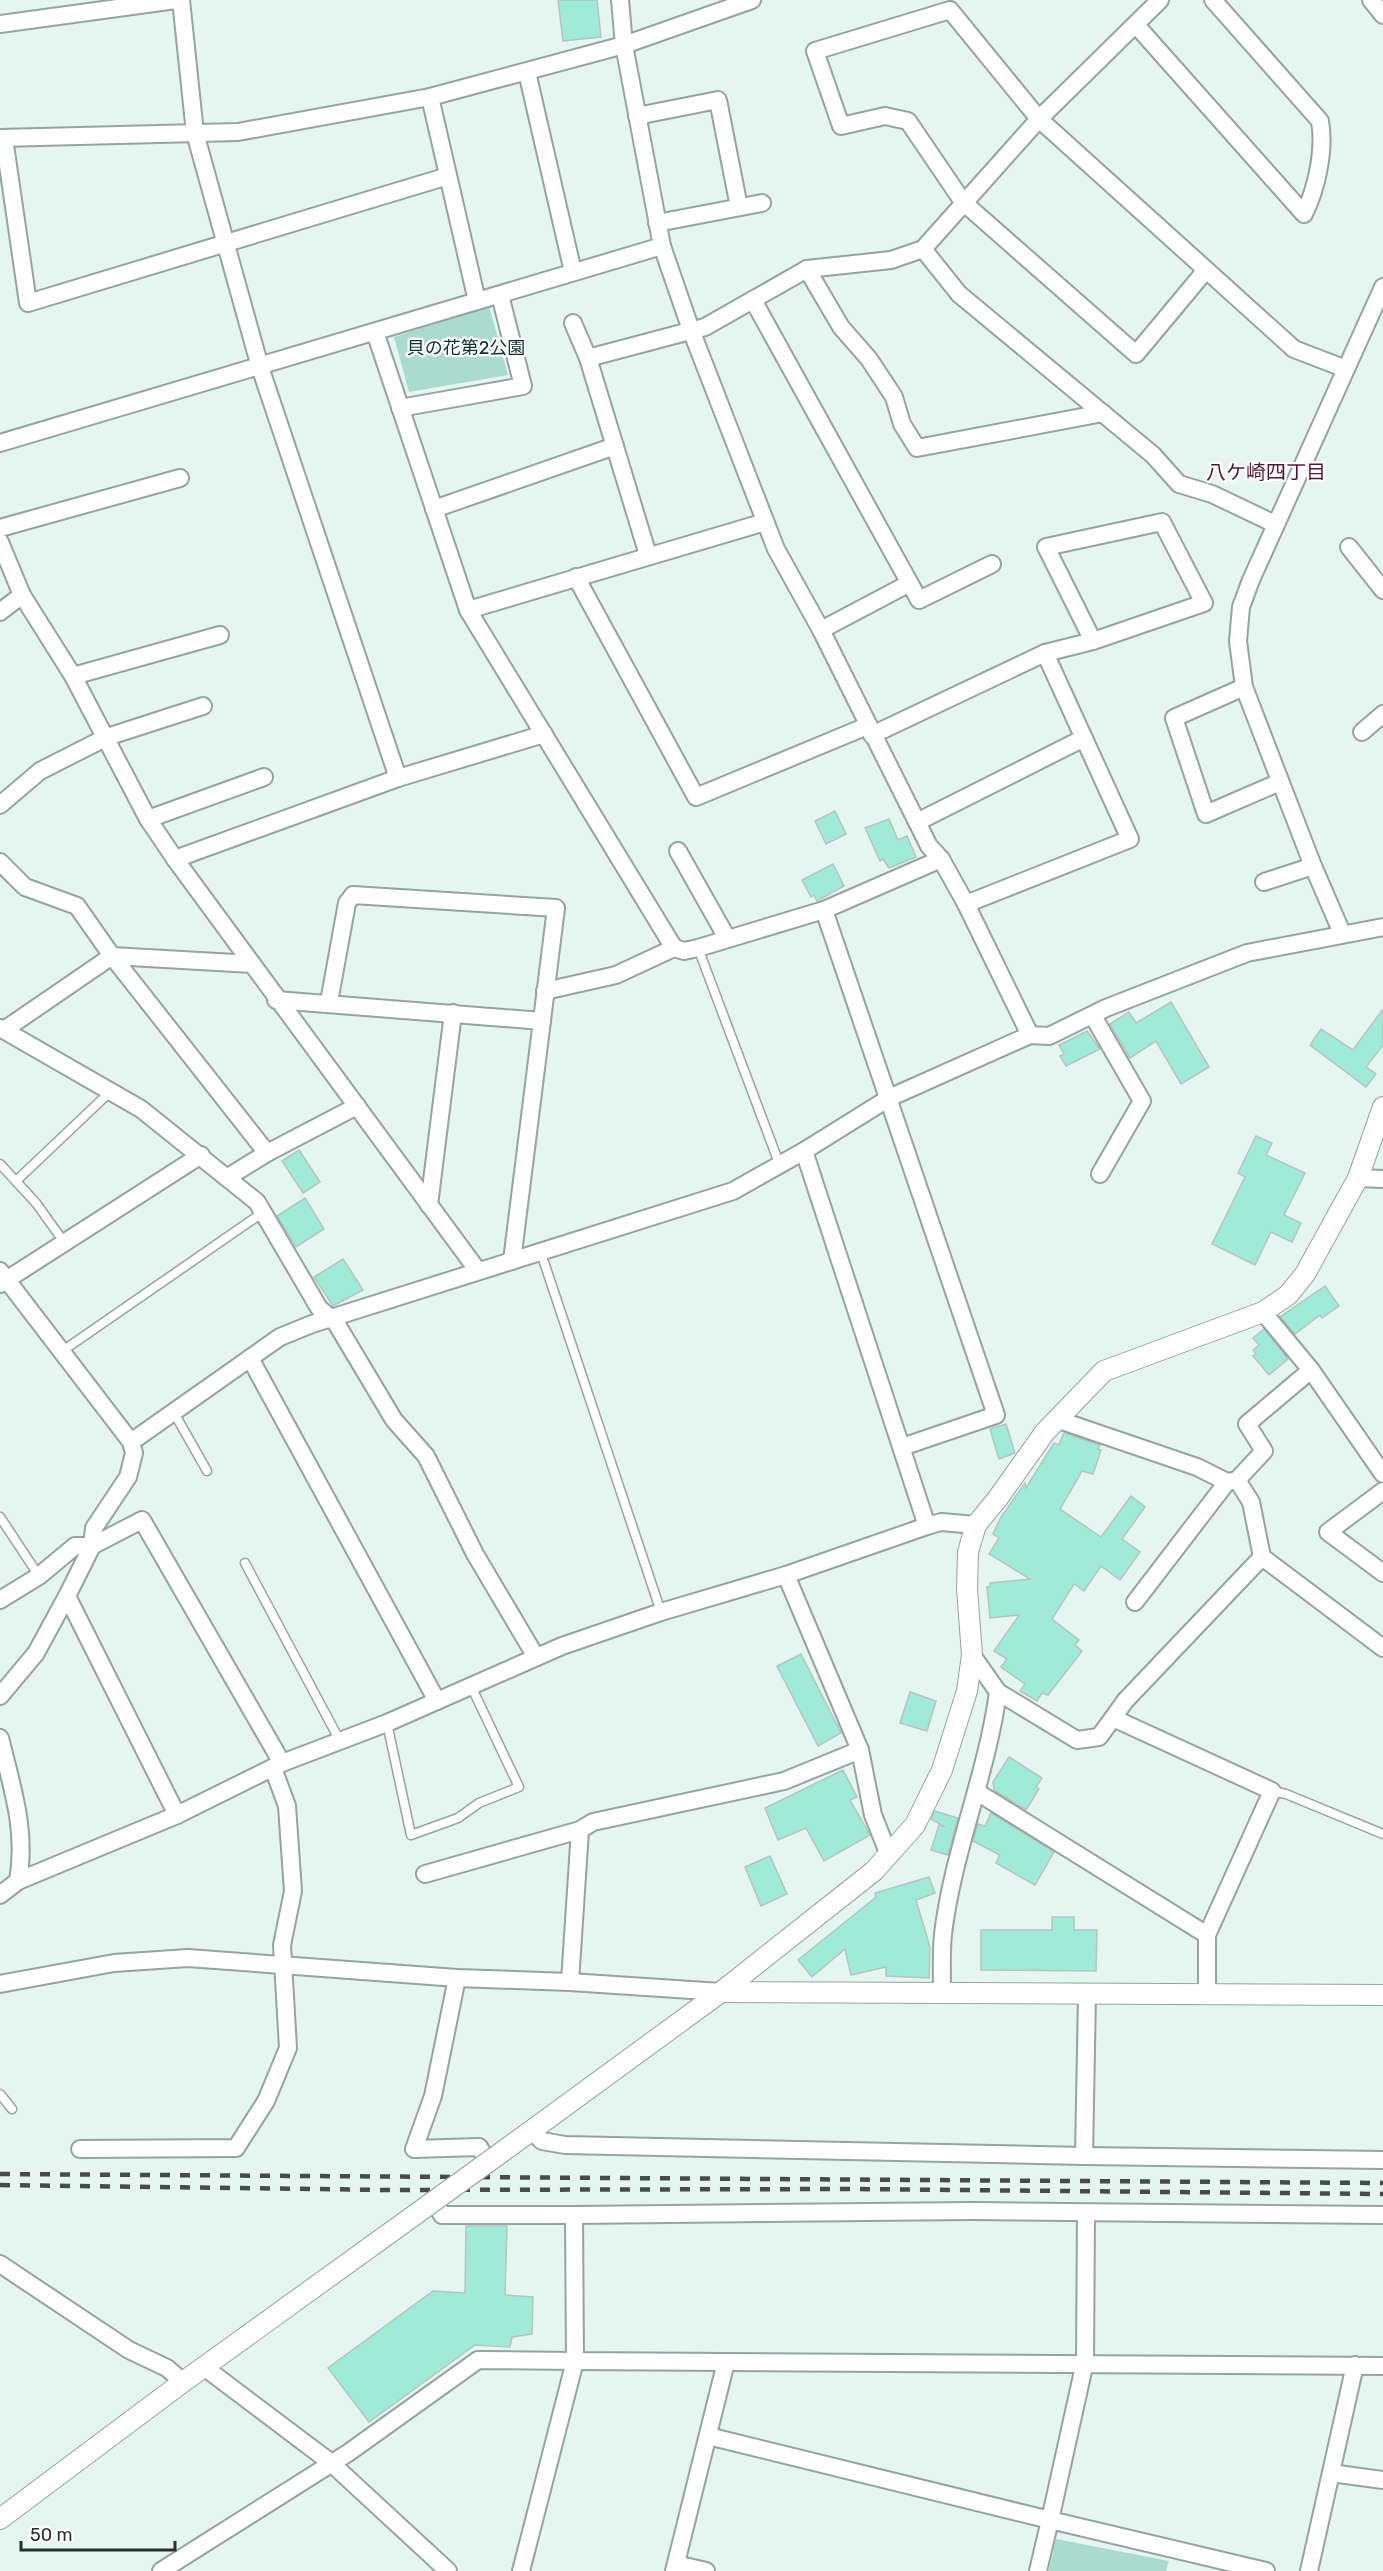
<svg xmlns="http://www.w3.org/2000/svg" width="1383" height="2571" font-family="Rubik,'Noto Sans JP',sans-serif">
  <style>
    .green { fill: #aadbce }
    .building { fill: #9febd8; stroke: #b5c5c0; stroke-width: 1.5 }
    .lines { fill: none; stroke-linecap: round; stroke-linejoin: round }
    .service-casing { stroke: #95a4a0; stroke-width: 11 }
    .minor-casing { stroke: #95a4a0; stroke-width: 20 }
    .tertiary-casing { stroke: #95a4a0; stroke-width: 22 }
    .service { stroke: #fff; stroke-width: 8 }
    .minor { stroke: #fff; stroke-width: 16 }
    .tertiary { stroke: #fff; stroke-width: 20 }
    .rail { stroke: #454d4b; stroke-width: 4.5; stroke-dasharray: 10 10; stroke-linecap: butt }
    .tertiary-bridge-casing { stroke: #95a4a0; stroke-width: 22; stroke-linecap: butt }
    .tertiary-bridge { stroke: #fff; stroke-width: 20 }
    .labels { text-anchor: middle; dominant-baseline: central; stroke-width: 4.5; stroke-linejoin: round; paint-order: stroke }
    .park-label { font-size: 18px; fill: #0d322b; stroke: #fff }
    .neighbourhood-label { font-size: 20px; fill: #561532; stroke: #fff }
  </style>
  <rect width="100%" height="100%" fill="#e5f5f0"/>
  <g class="green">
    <polygon points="489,306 508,375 409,392 394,337"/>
    <polygon points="1056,2539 1169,2561 1166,2571 1049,2571"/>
  </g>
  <g class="building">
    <polygon points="558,0 597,0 601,37 563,41"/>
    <polygon points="835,811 846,834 826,844 815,821"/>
    <polygon points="889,819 898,840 907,836 916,857 889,868 883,859 880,861 865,828"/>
    <polygon points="833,864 844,886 817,901 814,895 811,897 802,880"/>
    <polygon points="1171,1002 1209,1067 1181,1084 1156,1041 1130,1058 1110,1024 1129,1012 1136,1023"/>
    <polygon points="1383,1009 1383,1045 1366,1067 1376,1074 1366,1087 1310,1045 1321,1029 1353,1050"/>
    <polygon points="1087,1031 1100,1049 1066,1066 1060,1056 1064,1054 1059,1045"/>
    <polygon points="1256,1136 1272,1143 1266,1155 1305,1173 1284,1215 1301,1223 1292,1242 1271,1232 1255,1265 1212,1244 1245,1177 1238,1173"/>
    <polygon points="299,1150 320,1182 303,1193 282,1161"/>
    <polygon points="305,1198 324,1229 296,1247 277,1216"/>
    <polygon points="343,1259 363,1290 333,1306 314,1277"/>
    <polygon points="1325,1286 1339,1306 1322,1318 1320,1315 1295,1334 1280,1317"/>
    <polygon points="1264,1329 1288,1359 1269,1375 1253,1356 1256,1354 1253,1350 1259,1345 1253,1338"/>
    <polygon points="1006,1424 1015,1453 999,1459 990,1429"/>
    <polygon points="1064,1433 1100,1445 1098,1449 1101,1450 1093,1474 1082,1471 1060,1509 1101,1537 1131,1496 1145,1507 1122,1539 1140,1552 1120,1580 1101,1566 1084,1591 1074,1584 1052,1619 1079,1640 1075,1645 1082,1651 1048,1695 1042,1693 1037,1701 1020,1691 1025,1684 1001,1667 1007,1659 994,1651 1019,1615 990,1618 987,1587 990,1587 990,1583 1030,1579 989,1554 999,1538 993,1534 1001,1517 1025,1483 1026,1488 1054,1443 1059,1445"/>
    <polygon points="801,1654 841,1733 818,1746 777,1666"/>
    <polygon points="910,1692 936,1701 927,1731 900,1723"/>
    <polygon points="1009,1757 1042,1778 1036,1787 1039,1789 1026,1810 994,1790 993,1782"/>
    <polygon points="843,1770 857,1797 850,1800 870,1835 824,1861 806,1828 778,1840 765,1808"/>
    <polygon points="935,1811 958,1818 948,1855 931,1850 939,1825 945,1827 931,1819"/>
    <polygon points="991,1813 1054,1852 1035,1885 996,1863 1000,1855 973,1841 978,1824 985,1826"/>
    <polygon points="770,1856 787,1894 761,1906 745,1867"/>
    <polygon points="929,1877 935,1893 916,1900 930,1947 929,1978 886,1976 886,1967 851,1975 845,1949 812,1977 798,1960 876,1897 875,1893"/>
    <polygon points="1052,1917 1074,1917 1074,1930 1097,1930 1096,1971 981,1970 981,1930 1052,1930"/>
    <polygon points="466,2226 507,2226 505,2295 533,2297 532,2334 512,2337 510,2347 475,2345 369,2422 328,2368 433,2291 465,2293"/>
  </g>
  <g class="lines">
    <g class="service-casing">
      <g id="service">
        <polyline points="698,948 779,1163"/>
        <polyline points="0,1164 36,1203 64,1242"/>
        <polyline points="16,1181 111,1091"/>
        <polyline points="541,1253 661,1612"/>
        <polyline points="61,1352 262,1213"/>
        <polyline points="173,1411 207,1471"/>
        <polyline points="0,1517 39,1576"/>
        <polyline points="245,1563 340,1741"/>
        <polyline points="387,1723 411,1835 458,1818 479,1803 519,1787 471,1686"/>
        <polyline points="1272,1791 1286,1794 1383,1834"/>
        <polyline points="0,2094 12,2109"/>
      </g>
    </g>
    <g class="minor-casing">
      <g id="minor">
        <polyline points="181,0 195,133 260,367 398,778"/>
        <polyline points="620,0 624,45 662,246 691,330 776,549 821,630 929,846 941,859 966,904 1030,1035"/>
        <polyline points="1371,0 1383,15"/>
        <polyline points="0,24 176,0"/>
        <path d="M 1136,25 L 1304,214 C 1317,188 1325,149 1320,121 L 1213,0"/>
        <polyline points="527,72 573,272"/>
        <polyline points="430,97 477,301"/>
        <polyline points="637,116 718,100 739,207"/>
        <polyline points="0,138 238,132 430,97 624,45 752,0"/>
        <polyline points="4,138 28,303 448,176"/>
        <polyline points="657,223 762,203"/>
        <polyline points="923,249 959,294 1153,455 1179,484 1212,494 1275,524"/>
        <polyline points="807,269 841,327 869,359 894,397 902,424 917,448 1103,413"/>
        <polyline points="1206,270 1136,354 963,202 908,121 885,116 841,126 815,51 950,10 1039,119 1294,349 1346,369"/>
        <polyline points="753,300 919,600 992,564"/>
        <polyline points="573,323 588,358 648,555"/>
        <polyline points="375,332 468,610 674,948"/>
        <polyline points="588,358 705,327 807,269 891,260 923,249 1039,119 1160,0"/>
        <polyline points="400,408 523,386 500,295"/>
        <polyline points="0,443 662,246"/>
        <polyline points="434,509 615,446"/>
        <polyline points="0,528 180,478"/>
        <polyline points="0,542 22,595 73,676 148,819 175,859 478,1271"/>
        <polyline points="1349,547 1383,590"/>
        <polyline points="576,577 696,797 867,726"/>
        <polyline points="468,610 765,522"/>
        <polyline points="0,612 22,595"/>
        <polyline points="821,630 908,584"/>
        <polyline points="73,676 220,635"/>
        <polyline points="1244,687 1174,718 1206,814 1280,782"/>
        <polyline points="1362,732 1383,714"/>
        <polyline points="872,735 1045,653 1093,641 1204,603 1162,522 1046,547 1093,641"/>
        <polyline points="0,805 40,771 107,737 203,706"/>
        <polyline points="148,819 264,777"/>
        <polyline points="917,822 1084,738"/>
        <polyline points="678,851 727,938"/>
        <polyline points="175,859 398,778 544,734"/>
        <polyline points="0,862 25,887 77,906 112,956 267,1153"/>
        <polyline points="1264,882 1313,866"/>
        <polyline points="966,904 1130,839 1045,653"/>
        <polyline points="824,910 996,1415 902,1447"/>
        <polyline points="1342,933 1313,866 1244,687 1238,641 1241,607 1251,580 1383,287"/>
        <polyline points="545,991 616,975 674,948 684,951 698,948 824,910 941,859"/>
        <polyline points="276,1000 542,1021"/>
        <polyline points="329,1002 347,903 353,895 556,908 512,1261"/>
        <polyline points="1093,1016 1142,1101 1100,1174"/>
        <polyline points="0,1028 141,1109 257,1202 319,1308 336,1323 394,1420 426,1456 475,1554 536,1657"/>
        <polyline points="4,1030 112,956 252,964"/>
        <polyline points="228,1177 267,1153 357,1106"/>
        <polyline points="1358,1178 1383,1179"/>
        <polyline points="429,1205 453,1013"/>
        <polyline points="0,1271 131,1442 134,1453 128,1477 94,1528 92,1546 67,1596 36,1653 0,1696"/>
        <polyline points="0,1284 201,1155"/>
        <polyline points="1263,1312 1311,1370 1383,1474"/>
        <polyline points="250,1358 437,1701"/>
        <polyline points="1056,1419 1197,1467 1227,1482 1237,1480 1251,1502 1262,1557 1383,1648"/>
        <polyline points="131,1442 280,1337 312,1324 733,1191 804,1151"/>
        <polyline points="1237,1480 1264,1451 1247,1424 1311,1370"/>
        <polyline points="1383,1491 1328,1532 1383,1573"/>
        <polyline points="927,1526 804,1151 889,1098 1030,1035 1049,1036 1106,1008 1247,953 1383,927"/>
        <polyline points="786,1575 860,1750 873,1815 889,1855"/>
        <polyline points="67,1596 177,1815"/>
        <polyline points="0,1600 39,1576 75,1546 92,1546 142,1520 282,1763"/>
        <polyline points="1135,1602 1227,1482"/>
        <polyline points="998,1692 1077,1740 1099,1737 1113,1718 1272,1791 1207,1935"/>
        <polyline points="1113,1718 1125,1701 1262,1557"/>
        <path d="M 0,1738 C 12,1787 27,1831 18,1881 L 0,1895"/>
        <polyline points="977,1792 1207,1935 1207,1995"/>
        <polyline points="425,1874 580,1830 593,1822 784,1781 860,1750"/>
        <polyline points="18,1881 177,1815 282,1763 387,1723 562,1646 661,1612 786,1575 927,1526 941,1522 976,1525"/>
        <polyline points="457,1978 433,2096 414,2149 479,2147 488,2162"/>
        <polyline points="570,1982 580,1830"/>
        <polyline points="0,1984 114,1963 188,1958 457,1978 570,1982 721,1992"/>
        <path d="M 942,1993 C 942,1974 941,1953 943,1934 C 953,1851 987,1774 998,1692 L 972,1655"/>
        <polyline points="531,2130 542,2141 565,2145 1084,2156 1087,1995"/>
        <polyline points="80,2149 236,2148 266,2101 288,2048 282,1945 293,1891 287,1806 273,1768"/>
        <polyline points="1084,2156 1383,2160"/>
        <polyline points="434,2201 442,2215 574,2215 575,2361 1383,2366"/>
        <polyline points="574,2215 973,2211 1383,2215"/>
        <polyline points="0,2264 129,2350 167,2368 183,2382"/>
        <polyline points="204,2367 330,2462 448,2571"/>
        <polyline points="708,2436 1050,2520 1085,2362 1086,2213"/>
        <polyline points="1331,2473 1383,2480"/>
        <polyline points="676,2564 706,2571"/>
        <polyline points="161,2571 348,2453 478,2360 575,2361 521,2571"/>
        <polyline points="674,2571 726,2362"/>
        <polyline points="1038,2571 1050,2520 1266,2571"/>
        <polyline points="1309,2571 1355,2365"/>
      </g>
    </g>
    <g class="tertiary-casing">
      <g id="tertiary">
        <polyline points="721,1992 1383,1995"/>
        <polyline points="502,2152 721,1992 874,1871 915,1825 942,1770 967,1691 972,1655 967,1589 968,1552 976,1525 998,1498 1045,1432 1104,1371 1263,1312 1288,1295 1305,1274 1358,1178 1383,1107"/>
        <polyline points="0,2519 183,2382 416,2214"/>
      </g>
    </g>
    <use href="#service" class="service"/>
    <use href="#minor" class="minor"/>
    <use href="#tertiary" class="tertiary"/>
    <g class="rail">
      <polyline points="0,2174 1383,2183"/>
      <polyline points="0,2185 389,2190 852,2189 1383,2194"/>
    </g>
    <g class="tertiary-bridge-casing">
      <polyline id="tertiary-bridge" points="416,2214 502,2152"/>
    </g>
    <use href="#tertiary-bridge" class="tertiary-bridge"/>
  </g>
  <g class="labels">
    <g class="park-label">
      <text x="466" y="348">貝の花第2公園</text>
    </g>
    <g class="neighbourhood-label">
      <text x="1266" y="472">八ケ崎四丁目</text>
    </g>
  </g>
  <path d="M21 2541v9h154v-9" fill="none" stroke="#292f2e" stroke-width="3"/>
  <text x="30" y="2541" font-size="18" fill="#292f2e" stroke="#ffffff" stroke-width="4.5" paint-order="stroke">50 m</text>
</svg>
